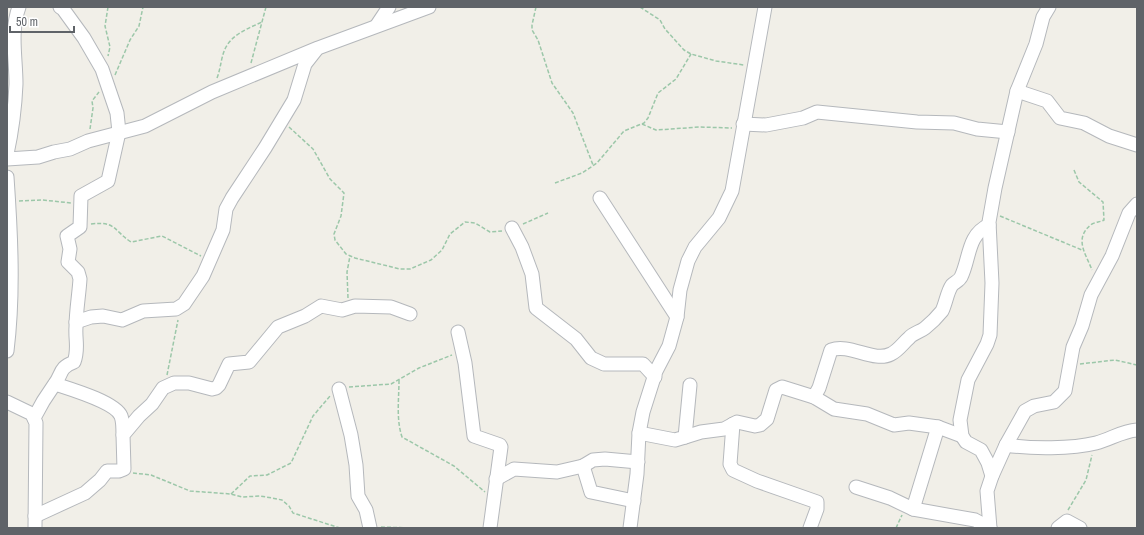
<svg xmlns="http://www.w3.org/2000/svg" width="1144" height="535" font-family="'Archivo Narrow',sans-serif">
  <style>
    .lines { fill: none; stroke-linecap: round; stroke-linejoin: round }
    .minor-casing { stroke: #b5b8bc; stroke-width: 15 }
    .path { stroke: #9cc7a9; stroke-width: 1.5; stroke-dasharray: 4 2; stroke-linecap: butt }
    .minor { stroke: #fff; stroke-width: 13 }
  </style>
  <rect width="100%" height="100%" fill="#f1efe8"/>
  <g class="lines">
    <g class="minor-casing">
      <g id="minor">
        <polyline points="377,25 389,7"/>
        <polyline points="1017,91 1047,101 1060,118 1084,123 1109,136 1137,145"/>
        <polyline points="743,124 766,125 803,118 817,112 917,122 954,123 977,129 1008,132"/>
        <path d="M 7,154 C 12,131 15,108 16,84 C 16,58 10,32 19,7"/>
        <polyline points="7,159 38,157 54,152 70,149 88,141 145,126 212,92 318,48 429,7"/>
        <path d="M 7,177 C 11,234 14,294 7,351"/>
        <polyline points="600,198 677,317"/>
        <polyline points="512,228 522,247 532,274 536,308 576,339 591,358 604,364 643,364 655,377"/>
        <polyline points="76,322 91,317 103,316 122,320 143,311 176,309 184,304 203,276 223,230 226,209 232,198 265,148 294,100 305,64 316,50"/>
        <polyline points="458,332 465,363 474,436 500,445 501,447 490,528"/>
        <path d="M 55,384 C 70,389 115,402 121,416 C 123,421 123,429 123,435"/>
        <polyline points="339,389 351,435 356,465 358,496 366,510 370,528"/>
        <path d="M 814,397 L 819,388 L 831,350 C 850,343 874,363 891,354 C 899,350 903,343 909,338 C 913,333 920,332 925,328 C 930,324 938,316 942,311 C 946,303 947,292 952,285 C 955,282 959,281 961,277 C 970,259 967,235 989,225"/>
        <polyline points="7,402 32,414 36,423 35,528"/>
        <path d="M 34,418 C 40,406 46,396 54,385 C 63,374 58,368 74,362 C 79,349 75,340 76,327 C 76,311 79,295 80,279 L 78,272 L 68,262 L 70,249 L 67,236 L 80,227 L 81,196 L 108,181 L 119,132 L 117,113 L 102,69 L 84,38 L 63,9 L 60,7"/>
        <polyline points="733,424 730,464 733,470 757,481 817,502 817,509 810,528"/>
        <polyline points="639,433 675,440 685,437 690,385"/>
        <polyline points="685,437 701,432 724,429 737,422 755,426 760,425 767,419 776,390 782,387 814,397 834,409 867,414 894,425 909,423 938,427 962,436"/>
        <path d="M 1006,445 C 1031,449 1072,449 1096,443 C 1111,439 1122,431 1137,430"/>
        <polyline points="583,466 591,492 634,501"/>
        <polyline points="992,476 988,463 981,450 966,442 962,436 960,420 968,380 987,344 990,335 992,283 989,222 995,188 1017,91 1036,44 1043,17 1049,7"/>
        <polyline points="496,479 514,469 557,472 583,466 593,460 605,459 638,462"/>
        <polyline points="856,487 890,498 913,509 975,520 990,528"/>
        <polyline points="913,509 938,427"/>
        <polyline points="35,516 85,493 100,480 107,471 119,471 124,469 123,435 139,416 152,404 163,388 174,383 189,383 212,389 216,388 219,385 229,364 249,362 278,327 305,316 321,306 342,310 355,306 391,307 410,314"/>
        <polyline points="630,528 637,474 639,433 643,412 656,371 669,346 677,317 680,290 688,261 695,247 719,218 732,191 765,7"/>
        <polyline points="990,528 987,491 992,476 1006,445 1025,411 1034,406 1054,402 1065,391 1073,347 1082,326 1091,295 1112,256 1129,213 1137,204"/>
        <polyline points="1058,528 1067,521 1080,528"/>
      </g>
    </g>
    <g class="path">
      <polyline points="108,7 105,26 110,47 108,56"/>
      <polyline points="536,7 532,25 532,30 538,40 552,83 573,113 593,165"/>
      <polyline points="640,7 660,20 665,29 684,50 691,54 716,61 744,65"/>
      <polyline points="251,63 266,7"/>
      <polyline points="115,75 130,40 139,26 143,7"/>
      <path d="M 217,78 C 221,68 221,56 226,47 C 233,34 249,28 262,22"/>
      <polyline points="642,124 656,130 700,127 732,128"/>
      <polyline points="289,127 313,149 330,179 344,193 341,216 334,234 335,240 346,254 355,258 400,269 410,269 431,260 442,250 450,234 465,222 475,223 490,232 502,231"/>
      <polyline points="90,129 93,108 92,101 99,92"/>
      <path d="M 1074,170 L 1079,182 L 1103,202 L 1104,220 C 1100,222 1096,222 1092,224 C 1073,238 1086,254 1092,270"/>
      <polyline points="555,183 582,173 597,163 624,131 644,123 648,118 658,93 676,79 691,54"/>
      <polyline points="19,201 43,200 71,203"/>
      <polyline points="1000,216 1082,250"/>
      <path d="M 91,224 C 116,221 113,230 131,242 L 162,236 L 201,256"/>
      <polyline points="523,224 548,213"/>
      <polyline points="348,298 347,272 350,256"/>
      <polyline points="1080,364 1115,360 1137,365"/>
      <polyline points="167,375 178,320"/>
      <path d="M 399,380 C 399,399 396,419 402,437 L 454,466 L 485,492"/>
      <polyline points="349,387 391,384 419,368 452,355"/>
      <polyline points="133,473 151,475 190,491 231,494 242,497 260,496 272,498 282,500 289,506 293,513 340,528"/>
      <polyline points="231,494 250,476 267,475 291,463 313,416 330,396"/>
      <polyline points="1068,510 1086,480 1092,455"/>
      <polyline points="381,527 411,528"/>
      <polyline points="896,528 902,515"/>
    </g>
    <use href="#minor" class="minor"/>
  </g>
  <rect width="1144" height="535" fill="none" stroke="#5f6368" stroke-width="16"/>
  <path d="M10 26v6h64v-6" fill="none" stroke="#5f6368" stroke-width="2"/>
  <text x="16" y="26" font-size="12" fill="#5f6368" stroke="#ffffff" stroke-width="3" paint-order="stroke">50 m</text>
</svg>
